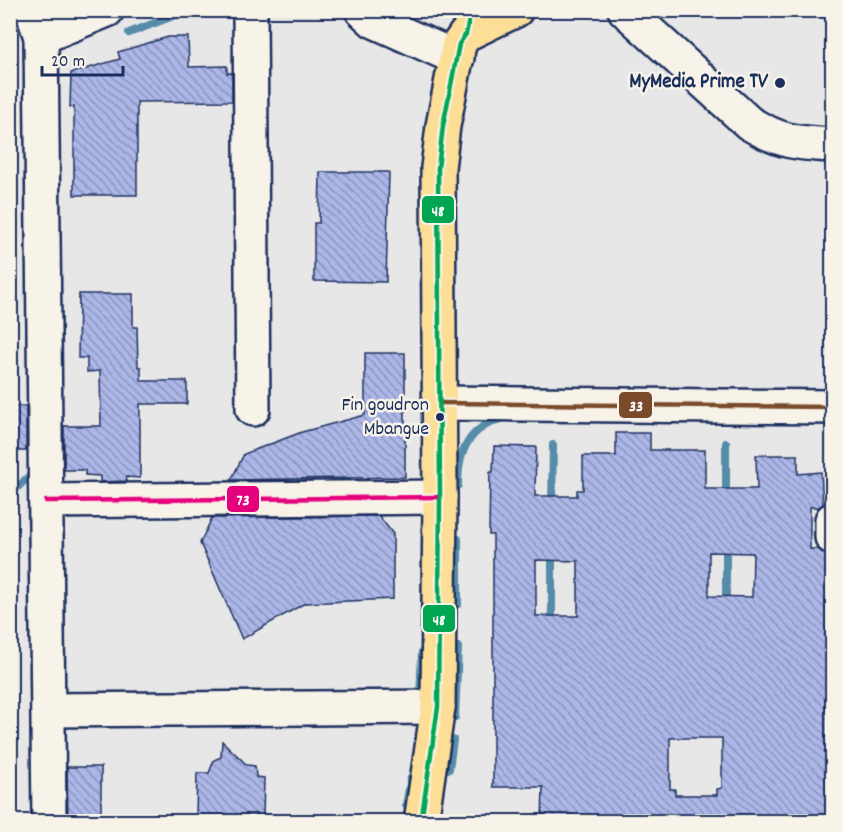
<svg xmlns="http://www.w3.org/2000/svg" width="843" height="832" font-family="Dekko,sans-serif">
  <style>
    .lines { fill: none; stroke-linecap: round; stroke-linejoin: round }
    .stream { stroke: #558da8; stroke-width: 8 }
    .building { fill: url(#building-back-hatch); stroke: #1b2f5e; stroke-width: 1.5; fill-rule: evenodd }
    .minor-casing { stroke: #1b2f5e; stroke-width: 38 }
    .major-casing { stroke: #1b2f5e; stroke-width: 38 }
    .minor { stroke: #f7f3e8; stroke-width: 33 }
    .major { stroke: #fdde96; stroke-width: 33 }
    .bus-1-casing { stroke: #f7f3e8; stroke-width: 9 }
    .bus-2-casing { stroke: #f7f3e8; stroke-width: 9 }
    .bus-3-casing { stroke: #f7f3e8; stroke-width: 9 }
    .bus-1 { stroke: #7a4b2a; stroke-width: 4.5 }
    .bus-2 { stroke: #e5007d; stroke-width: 4.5 }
    .bus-3 { stroke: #00a651; stroke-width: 4.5 }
    .poi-dot { fill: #1b2f5e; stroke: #f7f3e8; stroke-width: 2 }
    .labels { text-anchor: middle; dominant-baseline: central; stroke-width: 5; stroke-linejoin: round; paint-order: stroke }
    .bus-label { font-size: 20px; fill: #1b2f5e; stroke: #f7f3e8; text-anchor: end }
    .poi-label { font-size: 21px; font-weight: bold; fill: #1b2f5e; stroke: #f7f3e8; text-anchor: end }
    .line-badge { stroke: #f7f3e8; stroke-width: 2 }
    .badge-label { font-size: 16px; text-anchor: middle; font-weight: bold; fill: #fff }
  </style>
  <defs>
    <pattern id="building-back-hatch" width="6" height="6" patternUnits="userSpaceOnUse" patternTransform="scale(1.5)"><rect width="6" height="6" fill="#acb6e7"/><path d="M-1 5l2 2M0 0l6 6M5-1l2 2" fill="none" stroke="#8b94be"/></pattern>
  </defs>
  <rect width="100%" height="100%" fill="#e8e7e8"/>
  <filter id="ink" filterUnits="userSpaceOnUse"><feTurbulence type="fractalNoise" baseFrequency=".0167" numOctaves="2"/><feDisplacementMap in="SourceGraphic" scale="12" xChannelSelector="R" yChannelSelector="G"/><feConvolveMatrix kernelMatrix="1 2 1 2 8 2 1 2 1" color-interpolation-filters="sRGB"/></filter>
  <g filter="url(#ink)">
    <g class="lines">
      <g class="stream">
        <polyline points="129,33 186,11"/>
        <polyline points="726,443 726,501"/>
        <path d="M 458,485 C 458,449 470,426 507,417"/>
        <polyline points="13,492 36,469"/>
        <polyline points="552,505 553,445"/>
        <polyline points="458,539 458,604"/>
        <polyline points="726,543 726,606"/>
        <polyline points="552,625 552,551"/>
        <polyline points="420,700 422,652"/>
        <polyline points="455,717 458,647"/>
        <polyline points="449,769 453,740"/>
        <polyline points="406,805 411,778"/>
        <polyline points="438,822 440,812"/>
      </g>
    </g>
    <g class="building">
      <polygon points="168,37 188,37 189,67 227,66 227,73 232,73 232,101 137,102 137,195 74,195 74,107 70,107 71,73 120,59 118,52"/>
      <polygon points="320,172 389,172 386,282 314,281 314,223 319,223"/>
      <polygon points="79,294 133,294 133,327 137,327 138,367 141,367 141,381 187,381 187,404 140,404 140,478 127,477 126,481 100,482 100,476 85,475 85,470 64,470 64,426 101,426 100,371 87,372 87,358 78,358"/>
      <polygon points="365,353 405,353 405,477 231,480 244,454 302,432 365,415"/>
      <rect x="10" y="406" width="16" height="45"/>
      <path d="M 616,433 L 650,433 L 650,450 L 705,450 L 705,489 L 757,489 L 756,455 L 798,455 L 798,474 L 821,472 L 823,504 L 820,507 L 810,507 L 810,549 L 818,549 L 823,553 L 832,556 L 832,822 L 717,822 L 717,820 L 675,816 L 675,822 L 542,822 L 543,787 L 493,787 L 493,535 L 489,535 L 490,472 L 493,472 L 494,446 L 536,447 L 535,496 L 577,496 L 577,490 L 583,490 L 583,456 L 616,456 ZM 709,552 L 753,553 L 752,597 L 709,596 ZM 536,560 L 578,561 L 578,616 L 536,616 ZM 670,738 L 722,738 L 722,788 L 717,789 L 717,795 L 675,795 L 675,789 L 670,789 Z"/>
      <polygon points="379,516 393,534 393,599 305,603 242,639 200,543 212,518"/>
      <polygon points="222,741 247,765 255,766 256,777 264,778 263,816 196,816 197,773 209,773 214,760 221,757"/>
      <polygon points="67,767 101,767 101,822 68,822"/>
    </g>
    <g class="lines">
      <g class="minor-casing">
        <g id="minor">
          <polyline points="32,10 41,37 49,822"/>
          <polyline points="250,10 253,409"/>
          <polyline points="362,10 374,21 457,58"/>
          <path d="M 625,10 L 749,123 C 781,142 795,143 832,145"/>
          <polyline points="41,37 107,10"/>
          <polyline points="439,403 832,407"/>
          <polyline points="46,501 440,497"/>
          <polyline points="832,520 832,537"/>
          <polyline points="48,710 438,707"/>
        </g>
      </g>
      <g class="major-casing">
        <polyline id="major" points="421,822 438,707 440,497 438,168 443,126 459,44 466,34 516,10"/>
      </g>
      <use href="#minor" class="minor"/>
      <use href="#major" class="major"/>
      <g class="bus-1-casing">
        <polyline id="bus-1" points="439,403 832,407"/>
      </g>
      <g class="bus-2-casing">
        <polyline id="bus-2" points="46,501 440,497"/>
      </g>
      <g class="bus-3-casing">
        <polyline id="bus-3" points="421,822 438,707 440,497 438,168 443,126 459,44 466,34 471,10"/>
      </g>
      <use href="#bus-1" class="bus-1"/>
      <use href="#bus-2" class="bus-2"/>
      <use href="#bus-3" class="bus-3"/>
    </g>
  </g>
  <g class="poi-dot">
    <circle cx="780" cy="83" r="6"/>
    <circle cx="440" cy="417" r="5"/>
  </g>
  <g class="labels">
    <g class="bus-label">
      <text x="429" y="406">Fin goudron<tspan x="429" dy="24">Mbangue</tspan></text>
    </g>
    <g class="poi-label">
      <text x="768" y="83">MyMedia Prime TV</text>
    </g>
  </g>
  <g class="line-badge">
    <rect x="421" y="195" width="34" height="29" rx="6" fill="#00a651"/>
    <rect x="618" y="391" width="35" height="28" rx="6" fill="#7a4b2a"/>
    <rect x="226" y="485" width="34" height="28" rx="6" fill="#e5007d"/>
    <rect x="422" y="604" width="34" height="29" rx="6" fill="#00a651"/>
  </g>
  <g class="badge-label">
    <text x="438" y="216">48</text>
    <text x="636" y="411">33</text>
    <text x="243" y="505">73</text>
    <text x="439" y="625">48</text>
  </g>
  <rect width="843" height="832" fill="none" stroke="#f7f3e8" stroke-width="36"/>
  <rect x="18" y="18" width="807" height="796" fill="none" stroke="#1b2f5e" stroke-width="2" filter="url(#ink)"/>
  <path d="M42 66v9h81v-9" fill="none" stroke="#1b2f5e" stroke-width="3"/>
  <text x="51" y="66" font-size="18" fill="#1b2f5e" stroke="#f7f3e8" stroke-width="4.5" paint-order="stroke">20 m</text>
</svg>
